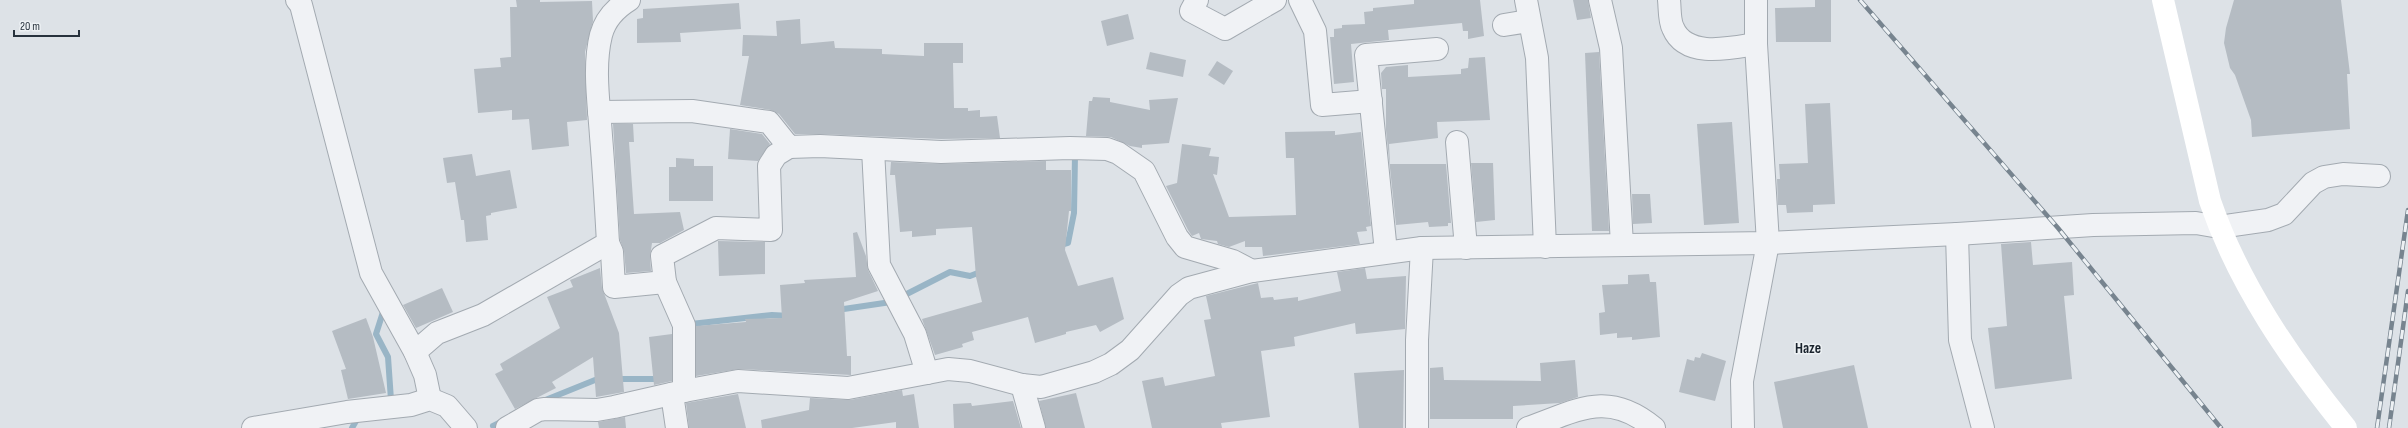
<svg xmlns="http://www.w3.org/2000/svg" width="2408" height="428" font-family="'Sofia Sans Condensed',sans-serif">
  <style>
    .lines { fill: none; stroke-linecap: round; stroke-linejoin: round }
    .stream { stroke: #99b5c6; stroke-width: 6 }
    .building { fill: #b5bcc3 }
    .street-casing { stroke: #a3aab1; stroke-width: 24 }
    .street { stroke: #f0f2f5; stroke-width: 22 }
    .secondary { stroke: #fff; stroke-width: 22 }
    .rail-casing { stroke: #77848f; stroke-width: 4.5 }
    .rail { stroke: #edf1f4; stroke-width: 3; stroke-dasharray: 9; stroke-linecap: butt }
    .labels { text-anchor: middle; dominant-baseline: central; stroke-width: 3; stroke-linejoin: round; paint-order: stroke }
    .quarter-label { font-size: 15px; font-weight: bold; fill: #1a232d; stroke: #edf1f4 }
  </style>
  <rect width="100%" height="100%" fill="#dde2e7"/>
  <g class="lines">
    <g class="stream">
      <polyline points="1058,246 1068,243 1074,213 1075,155"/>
      <polyline points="384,309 376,334 388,357 391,400 389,400"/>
      <polyline points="837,310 891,302 950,272 970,276 983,271"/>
      <polyline points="691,324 772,315 790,316"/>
      <polyline points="615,379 660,379"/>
      <polyline points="543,401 595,380 602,380"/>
      <polyline points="493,426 503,421"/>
      <polyline points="352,428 356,421"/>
    </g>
  </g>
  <g class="building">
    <polygon points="516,0 540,0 540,2 592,1 593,21 585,52 587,120 567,122 569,146 532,150 529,119 512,120 512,110 478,113 474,69 501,67 500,58 511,57 510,7 517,7"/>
    <polygon points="1414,0 1480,0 1484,36 1468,39 1468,31 1463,31 1462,23 1388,30 1389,40 1351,44 1354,82 1334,84 1330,37 1334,37 1334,29 1342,28 1342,25 1365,24 1364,12 1373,11 1373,8 1414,4"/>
    <polygon points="1573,0 1588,0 1591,18 1577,20"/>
    <polygon points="1815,0 1831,0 1831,42 1776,42 1775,8 1815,7"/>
    <polygon points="2234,0 2341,0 2350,74 2347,74 2350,129 2252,137 2251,120 2235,75 2230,68 2224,43 2226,28"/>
    <polygon points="739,3 741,29 680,33 681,42 637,43 637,19 643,18 643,9"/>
    <polygon points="1128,14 1134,39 1107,46 1101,21"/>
    <polygon points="800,19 801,44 834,41 835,48 882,49 882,54 924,56 924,43 963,43 963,63 953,63 954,108 968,108 968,111 980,110 980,117 997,116 1000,138 941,139 821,134 795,134 779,114 771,110 740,105 749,56 742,56 743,35 777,36 776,21"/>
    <polygon points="1150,52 1186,60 1183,77 1146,69"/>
    <polygon points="1599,52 1609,231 1592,231 1585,53"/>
    <polygon points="1485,57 1490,120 1437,122 1438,138 1389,144 1390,164 1446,164 1451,223 1448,223 1448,226 1429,227 1428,222 1396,225 1386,130 1386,89 1382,89 1381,73 1386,67 1408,65 1408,77 1461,74 1461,69 1468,68 1469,58"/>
    <polygon points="1217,61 1233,71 1224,85 1208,75"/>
    <polygon points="1093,97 1110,98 1110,102 1150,110 1149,100 1178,98 1169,143 1142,145 1142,148 1130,146 1111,137 1086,136 1089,101 1092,101"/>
    <polygon points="1830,103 1835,204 1813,205 1813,212 1787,213 1786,205 1778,205 1777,179 1780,179 1779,164 1808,163 1805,104"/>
    <polygon points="1732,122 1739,223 1704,225 1697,124"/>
    <polygon points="613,124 633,124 634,142 629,142 634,214 680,212 684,230 660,243 652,243 650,257 651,271 626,273 624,251 620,240"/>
    <polygon points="730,129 762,134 770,144 758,161 728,159"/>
    <polygon points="1335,131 1335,135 1361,132 1371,226 1366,227 1367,231 1357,232 1360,244 1263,256 1262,247 1245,247 1245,241 1229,247 1218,244 1217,241 1201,239 1199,233 1192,236 1188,230 1166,186 1177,183 1182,144 1211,148 1209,156 1219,157 1217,175 1213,174 1229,217 1296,215 1294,158 1286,158 1285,132"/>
    <polygon points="472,154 476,176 510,170 517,208 491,213 491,215 486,216 488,240 466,242 464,220 461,220 455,182 447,183 443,158"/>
    <polygon points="676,158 694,159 694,166 713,166 713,201 669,201 669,167 676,167"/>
    <polygon points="1046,161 1046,170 1071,170 1071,211 1069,211 1065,250 1078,286 1113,277 1124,319 1100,332 1096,325 1066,332 1066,334 1035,343 1028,317 972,332 974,340 962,344 963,347 935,355 922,319 982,302 976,277 972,227 936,229 936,235 912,237 912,231 900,232 895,175 890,175 891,162 941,164"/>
    <polygon points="1471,163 1493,163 1495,220 1476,222"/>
    <polygon points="1632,194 1650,194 1652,223 1633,224"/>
    <polygon points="857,232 866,256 868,270 878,291 844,302 847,356 851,356 851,375 739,369 696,376 696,326 746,322 745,319 782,318 780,285 805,283 804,280 856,277 853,233"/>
    <polygon points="718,241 765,242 765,274 719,276"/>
    <polygon points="2031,242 2033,265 2072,262 2074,295 2064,296 2072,379 1995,389 1988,328 2007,326 2001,244"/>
    <polygon points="600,268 602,288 619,333 624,392 596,397 593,357 552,382 556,388 515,409 495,374 503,370 500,364 560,328 547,297 573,287 570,280"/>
    <polygon points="1365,268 1367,279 1406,276 1405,329 1356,334 1355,323 1294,337 1295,346 1261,351 1270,417 1221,423 1222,428 1152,428 1142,381 1163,377 1165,386 1215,376 1204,320 1211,319 1206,296 1258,283 1261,298 1273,297 1274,300 1298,297 1298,301 1341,291 1337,272"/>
    <polygon points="1649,274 1650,282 1656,282 1660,337 1632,340 1632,337 1617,338 1617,333 1600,335 1599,313 1605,312 1602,285 1628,284 1628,275"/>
    <polygon points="442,288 453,312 416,328 403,305"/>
    <polygon points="366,318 373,337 386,393 348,399 341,370 346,369 332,331"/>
    <polygon points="672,334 672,381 654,385 649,337"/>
    <polygon points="1702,353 1726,361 1715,401 1679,392 1687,359 1694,361 1695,357 1700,358"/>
    <polygon points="1575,360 1578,397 1560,403 1513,406 1513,419 1430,419 1430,368 1443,367 1444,380 1541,381 1540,363"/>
    <polygon points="1854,365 1868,428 1783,428 1774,382"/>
    <polygon points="1404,370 1403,428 1359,428 1354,373"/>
    <polygon points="902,390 903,396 914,394 919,428 896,428 896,422 852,428 762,428 761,420 809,410 810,398 850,400"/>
    <polygon points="1076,393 1085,428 1046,428 1039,401"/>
    <polygon points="738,394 746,428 689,428 686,403"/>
    <polygon points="1013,401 1021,428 954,428 953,404 971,403 972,406"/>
    <polygon points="625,417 626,428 599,428 598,422"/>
  </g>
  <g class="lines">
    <g class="street-casing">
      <g id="street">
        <polyline points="297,0 301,5 371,273 415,352 425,375 430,399"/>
        <polyline points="1197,0 1191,11 1225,29 1275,0"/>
        <polyline points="1300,0 1315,31 1322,105 1371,101"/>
        <polyline points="1526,0 1537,58 1545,247"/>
        <polyline points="1600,0 1611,48 1622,245"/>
        <path d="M 1669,0 C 1670,8 1669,20 1673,28 C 1686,59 1731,48 1756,44"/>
        <polyline points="1504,25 1529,21"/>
        <polyline points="599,112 692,111 769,122 789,147 820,146 941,152 1070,148 1107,149 1118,153 1144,171 1177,237 1185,247 1233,261 1252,271"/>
        <polyline points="1457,142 1466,248"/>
        <polyline points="873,149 879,265 915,334 927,373"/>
        <polyline points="1957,234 1960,340 1983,428"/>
        <polyline points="608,243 612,252 614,287 665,282"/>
        <polyline points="1386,252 1366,55 1437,49"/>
        <path d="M 415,352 L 437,333 L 483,315 L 608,243 C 606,207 604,172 601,136 C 599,104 593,67 601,35 C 605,20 616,8 629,0"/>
        <polyline points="1022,385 1034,428"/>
        <polyline points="684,391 684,325 665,282 662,256 716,228 771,230 769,166 776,155 789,147"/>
        <polyline points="672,394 677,428"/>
        <polyline points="253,428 347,412 411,405 430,399 447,406 466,428"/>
        <polyline points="507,428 538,410 545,409 597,410 614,407 684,391 738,381 848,388 948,369 970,371 1022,385 1041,387 1094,372 1111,364 1130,350 1179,295 1189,288 1252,271 1422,248 1768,243 1957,234 2093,225 2196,223 2219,227 2268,220 2284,214 2313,183 2324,177 2343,174 2379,176"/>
        <polyline points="1417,428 1417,340 1422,248"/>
        <path d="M 1528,428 C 1577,411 1607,389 1654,428"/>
        <polyline points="1743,428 1742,381 1768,243 1756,44 1756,0"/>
      </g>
    </g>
    <use href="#street" class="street"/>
    <path class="secondary" d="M 2163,0 L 2210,201 C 2239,285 2290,359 2346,428"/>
    <g class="rail-casing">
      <g id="rail">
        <polyline points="1860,0 2058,228 2221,428"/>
        <polyline points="2377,428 2408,210"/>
        <polyline points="2389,428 2408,291"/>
      </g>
    </g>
    <use href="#rail" class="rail"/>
  </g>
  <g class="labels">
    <g class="quarter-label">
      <text x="1808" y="348">Haze</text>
    </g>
  </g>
  <path d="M14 30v6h65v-6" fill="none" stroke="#27323d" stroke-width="2"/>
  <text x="20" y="30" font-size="12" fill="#27323d" stroke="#edf1f4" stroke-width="3" paint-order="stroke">20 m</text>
</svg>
